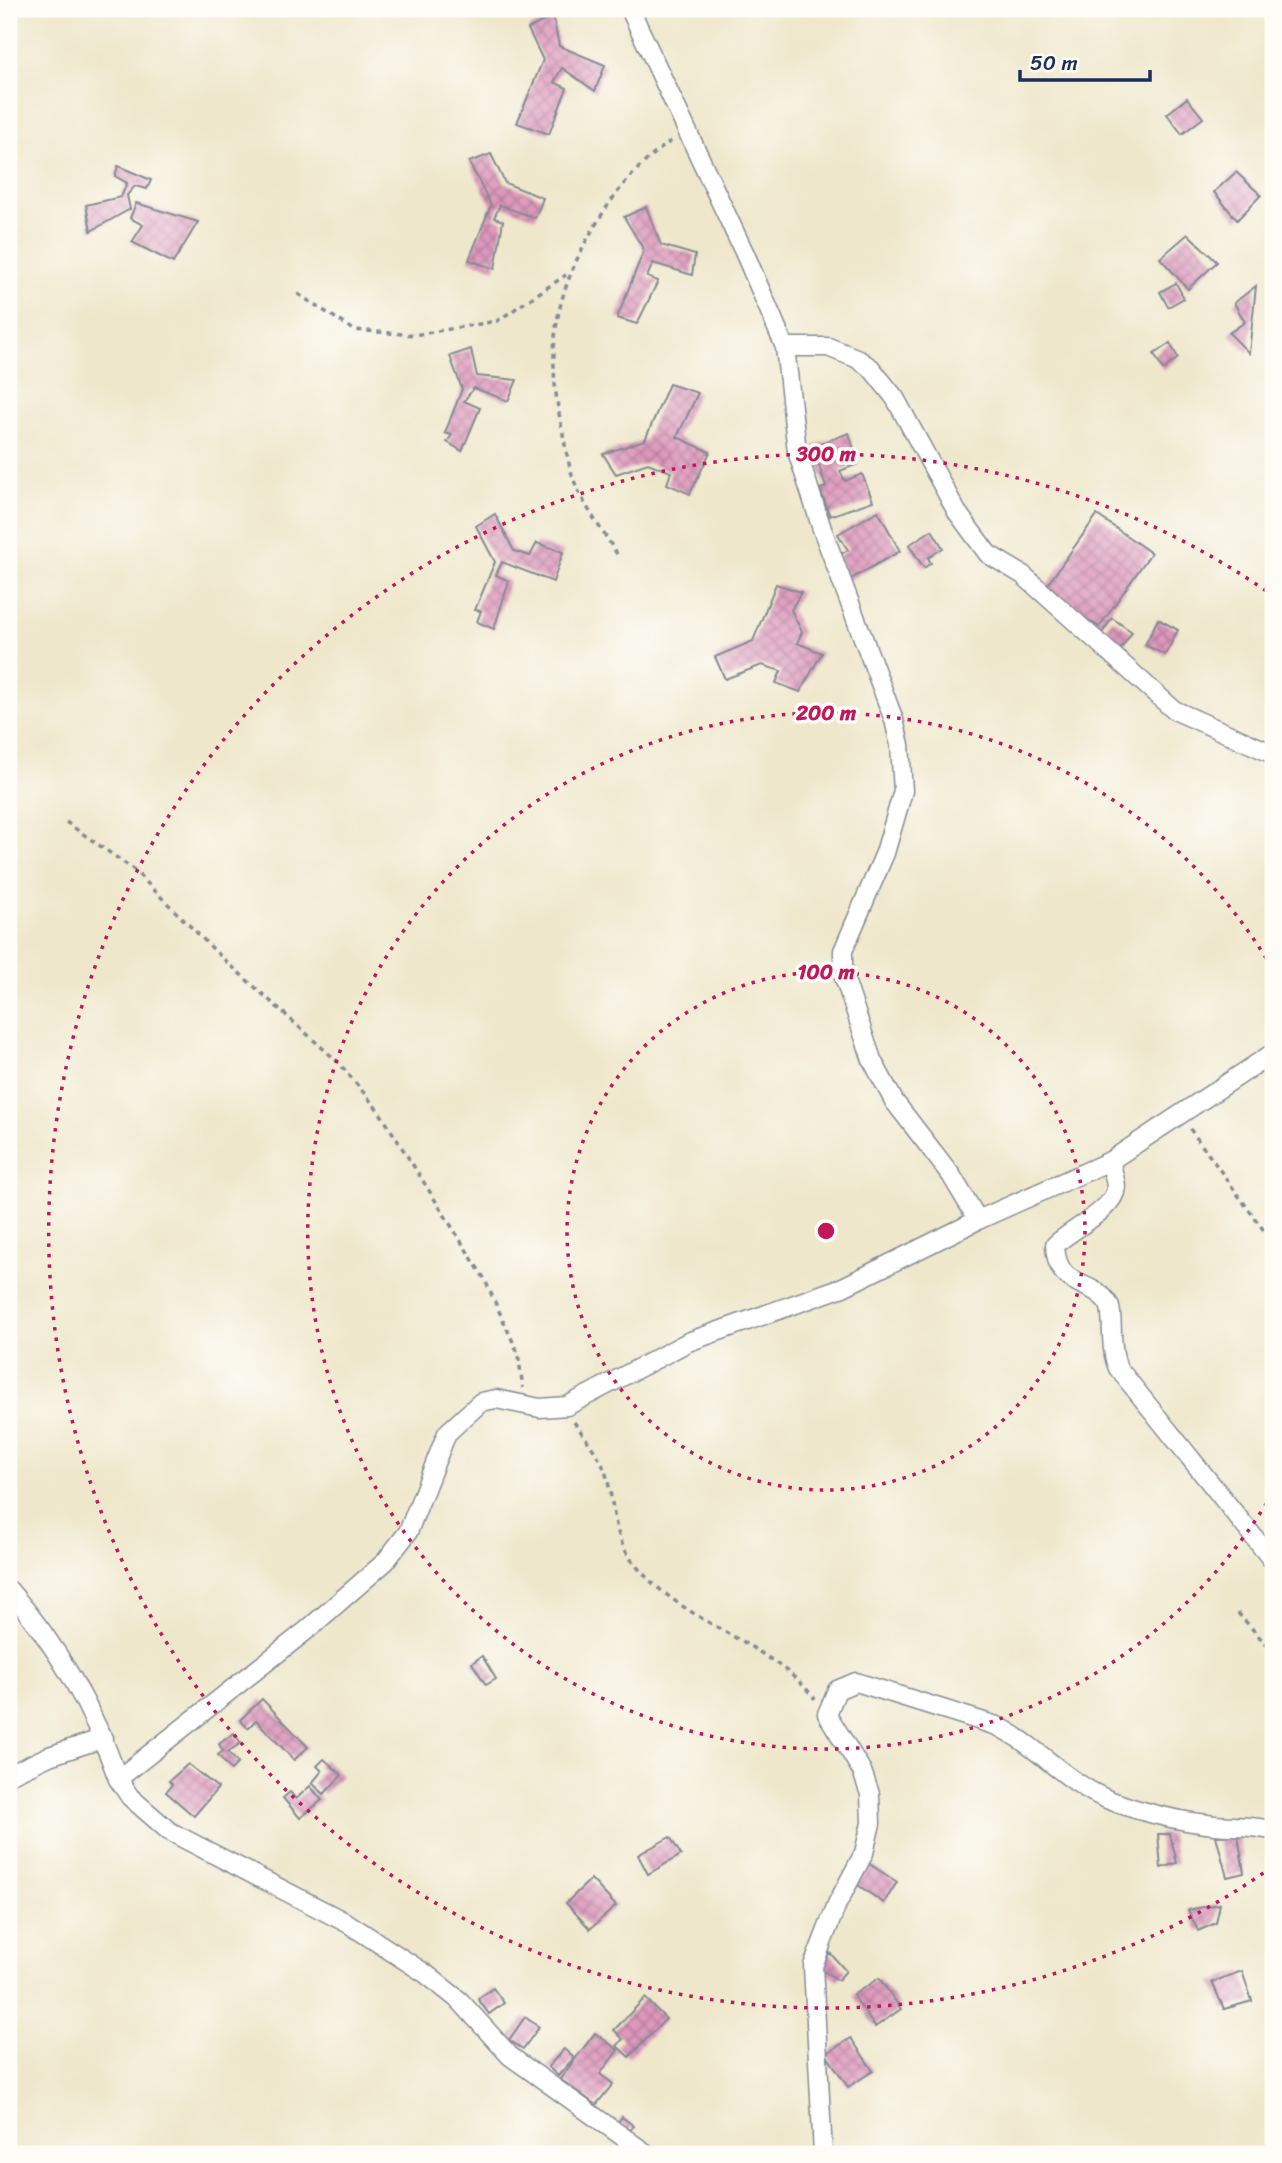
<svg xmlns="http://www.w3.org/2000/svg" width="1282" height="2163" font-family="Sriracha,sans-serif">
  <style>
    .building { fill: url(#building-cross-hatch) }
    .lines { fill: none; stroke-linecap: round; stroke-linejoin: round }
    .minor-casing { stroke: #858b94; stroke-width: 21 }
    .path { stroke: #858b94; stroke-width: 3.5; stroke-dasharray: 5 5; stroke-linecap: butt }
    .minor { stroke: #fff; stroke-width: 18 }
    .ring { fill: none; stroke: #c2185b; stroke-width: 3.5; stroke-dasharray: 3.5 7 }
    .centre { fill: #c2185b; stroke: #fdfcf7; stroke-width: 3.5 }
    .ring-label { font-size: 21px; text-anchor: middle; font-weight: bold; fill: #c2185b; stroke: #fdfcf7; stroke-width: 7; stroke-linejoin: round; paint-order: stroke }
  </style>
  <defs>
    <pattern id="building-cross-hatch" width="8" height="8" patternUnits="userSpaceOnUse" patternTransform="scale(1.75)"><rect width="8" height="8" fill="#de98bc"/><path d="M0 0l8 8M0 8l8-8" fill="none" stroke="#b37c9c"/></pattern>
  </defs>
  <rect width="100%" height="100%" fill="#fdfcf7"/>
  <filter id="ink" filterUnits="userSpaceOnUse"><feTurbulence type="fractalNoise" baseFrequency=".0143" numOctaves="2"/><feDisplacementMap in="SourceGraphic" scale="14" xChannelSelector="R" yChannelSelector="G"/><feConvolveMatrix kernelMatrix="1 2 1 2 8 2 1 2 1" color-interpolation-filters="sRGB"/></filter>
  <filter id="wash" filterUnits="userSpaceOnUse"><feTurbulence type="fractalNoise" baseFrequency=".00686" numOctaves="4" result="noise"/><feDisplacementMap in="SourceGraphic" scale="28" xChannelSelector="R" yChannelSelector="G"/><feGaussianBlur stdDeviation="1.57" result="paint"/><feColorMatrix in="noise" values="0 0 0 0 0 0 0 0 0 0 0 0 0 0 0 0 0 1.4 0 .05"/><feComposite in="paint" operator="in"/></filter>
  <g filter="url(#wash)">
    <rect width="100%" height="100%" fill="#efe7cb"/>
    <g id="blocks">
      <g class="building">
        <polygon points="553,16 559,46 605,65 595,91 562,68 554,82 567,88 549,134 517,123 543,60 528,29"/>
        <polygon points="1187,98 1203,118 1182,134 1167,114"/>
        <polygon points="491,154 505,183 543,198 535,218 500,205 494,218 503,221 495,269 469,260 491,205 469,162"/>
        <polygon points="118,166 151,180 147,189 135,186 127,195 130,209 91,231 86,205 121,197 127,183 115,176"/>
        <polygon points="1236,172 1261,195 1237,220 1214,192"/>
        <polygon points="136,203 198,222 173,263 132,242 143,225 130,218"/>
        <polygon points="646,207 661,245 695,255 692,275 653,263 647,277 658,281 637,324 617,318 644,250 624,217"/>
        <polygon points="1188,234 1217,262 1188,289 1160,258"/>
        <polygon points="1176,283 1184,298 1168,307 1160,292"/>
        <polygon points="1256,286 1249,353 1229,333 1245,322 1234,303"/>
        <polygon points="1170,343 1178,358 1163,370 1154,354"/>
        <polygon points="471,349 477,376 517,380 508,401 474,388 464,401 480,408 462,451 447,442 452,435 445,433 462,389 450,356"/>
        <polygon points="669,384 698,393 677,437 710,452 690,494 667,484 671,472 648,463 616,474 603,454 645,440"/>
        <polygon points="849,433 858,464 840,471 845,481 862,474 873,501 830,516 820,489 826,487 813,446"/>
        <polygon points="878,511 900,551 847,581 838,556 848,550 838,534"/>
        <polygon points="495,514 514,551 530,556 537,543 563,552 553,582 502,562 496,575 509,581 494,629 477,622 481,611 475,610 495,562 476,526"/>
        <polygon points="1097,515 1151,553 1099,627 1043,591"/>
        <polygon points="932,530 943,548 928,558 931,563 924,568 909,545"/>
        <polygon points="776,584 801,592 791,610 802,632 797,643 822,653 800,692 776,683 781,671 762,665 725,679 715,657 753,641"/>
        <polygon points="1112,618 1132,632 1120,650 1100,636"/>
        <polygon points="1158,619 1178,630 1165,655 1145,645"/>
        <polygon points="482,1656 496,1679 486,1685 472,1663"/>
        <polygon points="262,1699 308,1747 294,1760 256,1720 248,1728 240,1720"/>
        <polygon points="234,1733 241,1743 228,1752 238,1763 231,1770 218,1755 223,1751 219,1744"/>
        <polygon points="324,1759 342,1775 324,1794 312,1783 322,1771 317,1766"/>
        <polygon points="188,1764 218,1788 194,1816 166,1792 172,1784 169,1781"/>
        <polygon points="310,1786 322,1800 300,1818 283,1798 290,1792 296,1799"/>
        <polygon points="1158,1834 1170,1834 1177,1863 1161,1868"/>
        <polygon points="1238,1835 1244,1873 1227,1877 1216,1836"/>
        <polygon points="670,1837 681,1855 648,1874 638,1855"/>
        <polygon points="868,1863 897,1882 884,1903 855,1883"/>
        <polygon points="591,1879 616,1906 590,1929 566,1903"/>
        <polygon points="1220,1904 1216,1923 1198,1931 1188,1910"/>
        <polygon points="830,1953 846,1971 838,1980 817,1967"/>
        <polygon points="1242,1971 1252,2001 1224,2009 1212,1982"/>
        <polygon points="879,1978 901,2009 875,2027 853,1995"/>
        <polygon points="493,1988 504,2003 489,2014 478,1999"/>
        <polygon points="645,1998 666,2019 629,2057 617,2046 623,2039 614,2030"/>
        <polygon points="525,2017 539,2027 523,2049 509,2040"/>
        <polygon points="595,2033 618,2050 600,2074 613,2084 596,2105 560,2079"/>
        <polygon points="851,2038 873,2071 848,2087 826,2054"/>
        <polygon points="564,2049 574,2058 558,2076 548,2067"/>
        <polygon points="622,2117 634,2126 629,2131 618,2122"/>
      </g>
    </g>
  </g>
  <g filter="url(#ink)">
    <use href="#blocks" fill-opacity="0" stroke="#858b94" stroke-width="2"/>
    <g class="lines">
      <g class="minor-casing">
        <g id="minor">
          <polyline points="630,9 745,254 785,347 797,451 822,529 894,720 900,745 903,791 885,853 843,951 843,974 872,1060 894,1101 951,1175 978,1220 843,1287 688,1342 567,1406 540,1408 496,1399 481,1402 447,1433 408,1532 385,1562 307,1630 118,1779 130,1797 169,1831 349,1924 426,1974 460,2001 510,2056 647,2154"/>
          <polyline points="785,347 828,347 856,358 871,368 895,398 957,512 988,554 1023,575 1174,710 1273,754"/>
          <path d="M 1110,1161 C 1112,1169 1116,1180 1116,1188 C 1114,1210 1070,1230 1055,1245 C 1057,1291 1091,1278 1108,1303 C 1115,1313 1108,1347 1118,1368 L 1273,1561"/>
          <polyline points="978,1220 1110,1161 1273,1053"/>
          <path d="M 9,1590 C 59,1647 93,1708 118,1779"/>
          <polyline points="9,1775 49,1756 104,1738"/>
          <path d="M 823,2154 L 813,1966 L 837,1904 L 864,1853 L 871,1823 L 870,1794 L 862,1771 L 827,1714 L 837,1690 L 856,1682 L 997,1726 C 1037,1745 1066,1783 1109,1800 C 1143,1813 1178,1821 1214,1825 C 1235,1827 1253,1825 1273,1831"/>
        </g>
      </g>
      <g class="path">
        <polyline points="298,294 354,330 414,335 497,321 566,275"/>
        <path d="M 617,554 C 604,533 589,513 578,490 C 569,471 566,449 562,429 C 545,349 554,294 596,224 C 618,188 639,163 674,139"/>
        <polyline points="66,822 133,869 217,953 338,1062 379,1111 484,1278 518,1353 523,1388"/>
        <polyline points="1190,1129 1273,1243"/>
        <path d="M 574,1422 C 585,1438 598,1453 605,1471 C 615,1502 611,1534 633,1562 C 682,1624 768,1640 815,1699"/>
        <polyline points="1238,1613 1273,1652"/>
      </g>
      <use href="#minor" class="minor"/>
    </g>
  </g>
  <g class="ring">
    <circle cx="826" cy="1231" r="259"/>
    <path d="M1272 1494A518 518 0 1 1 1272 968"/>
    <path d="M1272 1867A777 777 0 1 1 1272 595"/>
  </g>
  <circle cx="826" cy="1231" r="10" class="centre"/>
  <g class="ring-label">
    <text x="826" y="461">300 m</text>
    <text x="826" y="720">200 m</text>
    <text x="826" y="979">100 m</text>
  </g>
  <rect width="1282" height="2163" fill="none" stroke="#fdfcf7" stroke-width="35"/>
  <path d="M1020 70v10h130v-10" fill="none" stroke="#1b2f5e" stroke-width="3.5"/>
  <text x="1030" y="70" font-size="21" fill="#1b2f5e" stroke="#fdfcf7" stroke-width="5" paint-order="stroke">50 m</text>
</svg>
